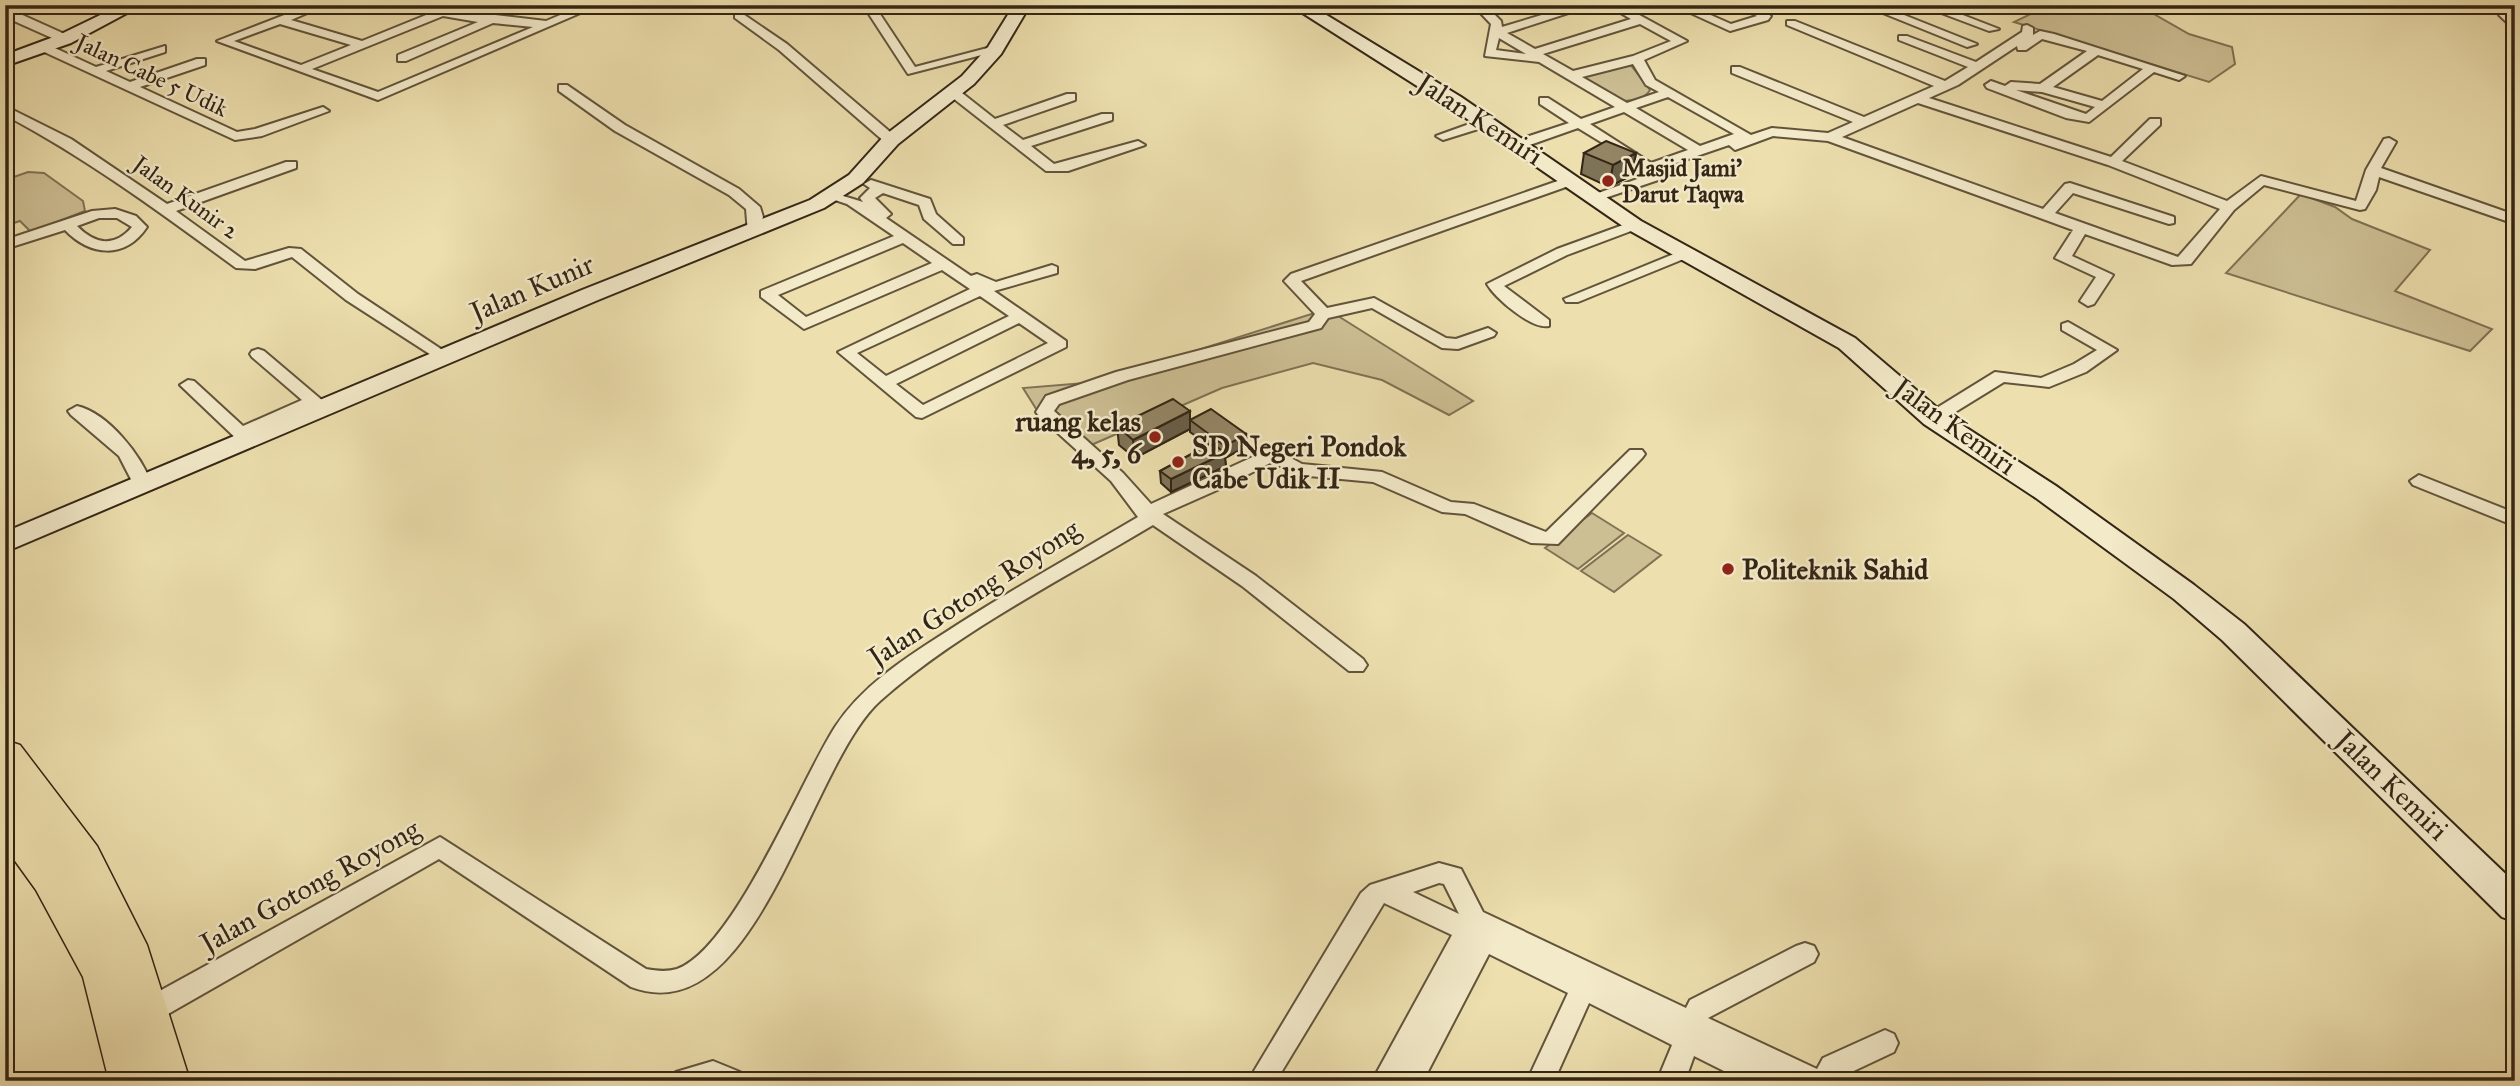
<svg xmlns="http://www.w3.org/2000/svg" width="2520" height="1086" font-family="'IM FELL Great Primer',serif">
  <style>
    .green { fill: #cdbf94; stroke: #807254; stroke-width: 2 }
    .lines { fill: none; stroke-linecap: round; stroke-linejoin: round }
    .street-casing { stroke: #62543b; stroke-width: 4 }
    .secondary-casing { stroke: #332515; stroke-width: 4 }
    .highway-casing { stroke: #332515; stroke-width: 3 }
    .street { fill: #f3eaca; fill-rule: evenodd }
    .secondary { fill: #f3eaca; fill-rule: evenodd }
    .highway { fill: #eddfae; fill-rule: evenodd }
    .wall { fill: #7f7357; stroke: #332515; stroke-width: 2 }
    .shaded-wall { fill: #685e47; stroke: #332515; stroke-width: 2 }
    .building { fill: #948665; stroke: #332515; stroke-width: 2 }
    .poi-dot { fill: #8f2418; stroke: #f3eaca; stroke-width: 2.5 }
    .labels { text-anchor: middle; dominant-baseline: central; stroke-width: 5; stroke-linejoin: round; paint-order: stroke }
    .far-street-label { font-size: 23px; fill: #332515; stroke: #f3eaca }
    .far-poi-label { font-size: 23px; font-weight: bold; fill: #332515; stroke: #f3eaca; text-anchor: start }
    .street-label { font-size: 28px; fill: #332515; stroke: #f3eaca }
    .poi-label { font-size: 28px; font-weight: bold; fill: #332515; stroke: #f3eaca; text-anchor: start }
  </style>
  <rect width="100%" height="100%" fill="#eddfae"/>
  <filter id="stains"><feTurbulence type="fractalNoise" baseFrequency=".00286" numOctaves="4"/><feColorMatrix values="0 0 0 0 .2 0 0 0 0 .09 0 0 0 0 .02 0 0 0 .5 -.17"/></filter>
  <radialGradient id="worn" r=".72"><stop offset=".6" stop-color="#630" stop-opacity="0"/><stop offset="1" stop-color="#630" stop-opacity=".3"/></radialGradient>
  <g class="green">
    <polygon points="2013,5 2138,5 2189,34 2232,47 2235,64 2209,82 2014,22 2035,12"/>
    <path d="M 1630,64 L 1650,90 C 1645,99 1631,101 1621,101 L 1577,76 Z"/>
    <polygon points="28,172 44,173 83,201 85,211 31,232 20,221 5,226 5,180"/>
    <polygon points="2301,194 2335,207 2352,219 2430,250 2395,291 2492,329 2470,351 2226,273"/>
    <polygon points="1327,309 1473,401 1449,415 1382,380 1313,363 1222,388 1082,449 1040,415 1023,388 1097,382"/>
    <polygon points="1592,513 1624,533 1578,569 1545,548"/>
    <polygon points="1628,535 1661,555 1614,592 1581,571"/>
  </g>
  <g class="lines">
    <g class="street-casing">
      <g id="street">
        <polygon points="20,5 37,5 18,13 69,36 69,42 61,42 5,17 5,10"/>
        <path d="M 310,5 L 326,5 L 291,20 L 362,41 L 431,13 L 410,5 L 546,21 L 584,5 L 599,5 L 378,100 L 217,41 ZM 443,16 L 478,22 L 398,55 L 398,61 L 406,61 L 493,23 L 533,27 L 378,92 L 312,69 ZM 280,24 L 351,45 L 301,65 L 234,41 Z"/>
        <polygon points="863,5 874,5 915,67 995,46 1001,50 908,74"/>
        <polygon points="1335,5 1352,5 1315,18 1309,15"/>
        <path d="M 1473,5 L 1485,5 L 1501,21 L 1502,27 L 1575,5 L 1593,5 L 1507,33 L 1535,49 L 1631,19 L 1607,5 L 1621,5 L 1687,41 L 1644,60 L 1655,80 L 1751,135 L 1772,128 L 1828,133 L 1853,122 L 1732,73 L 1732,67 L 1740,67 L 1864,117 L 1934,86 L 1787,25 L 1787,21 L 1795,21 L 1945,81 L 1968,67 L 1899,40 L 1899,36 L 1907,36 L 1976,62 L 2022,32 L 2023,26 L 2027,25 L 2033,28 L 2033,35 L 2040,31 L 2054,34 L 2185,76 L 2179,80 L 2154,72 L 2089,122 L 2066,118 L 1987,88 L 1985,85 L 1991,81 L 2005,86 L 2011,82 L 2040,84 L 2087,51 L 2042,39 L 2026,50 L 2018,50 L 2017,46 L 1958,85 L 1929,98 L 2111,157 L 2150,119 L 2160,119 L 2160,125 L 2122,161 L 2227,201 L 2261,176 L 2356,201 L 2366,170 L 2384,139 L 2389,138 L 2396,142 L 2381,168 L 2515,215 L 2515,224 L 2379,177 L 2376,190 L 2365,209 L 2360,210 L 2264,185 L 2234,210 L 2191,264 L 2172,265 L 2085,234 L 2072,256 L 2113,275 L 2094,304 L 2088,306 L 2080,301 L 2096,277 L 2055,258 L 2073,230 L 1828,141 L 1773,136 L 1735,150 L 1729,145 L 1650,172 L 1578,128 L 1524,147 L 1514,147 L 1514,141 L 1569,123 L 1540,104 L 1540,98 L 1548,98 L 1581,119 L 1615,107 L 1539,62 L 1485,56 L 1491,24 ZM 1640,24 L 1671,41 L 1633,56 L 1573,71 L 1543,54 ZM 1499,38 L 1526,54 L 1496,50 ZM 2098,55 L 2143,69 L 2102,101 L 2053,87 ZM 1633,64 L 1646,85 L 1659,92 L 1627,103 L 1582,77 ZM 2016,90 L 2042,92 L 2095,107 L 2086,114 ZM 1668,97 L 1734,134 L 1700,146 L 1636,108 ZM 1918,103 L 2108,165 L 2220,209 L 2178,257 L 2055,213 L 2073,193 L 2169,224 L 2174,223 L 2174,217 L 2070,183 L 2065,184 L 2043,209 L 1842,137 ZM 1624,112 L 1688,150 L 1651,163 L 1590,124 Z"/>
        <polygon points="1673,5 1688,5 1731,24 1757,16 1738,5 1752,5 1771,16 1768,20 1730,31"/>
        <polygon points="1863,5 1879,5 1977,44 1967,47"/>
        <polygon points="1920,5 1937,5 1999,29 1989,31"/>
        <polygon points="2515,7 2512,16 2515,30 2499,15"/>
        <polygon points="735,14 743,14 787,44 896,137 896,143 886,143 779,50 735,18"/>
        <polygon points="44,43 96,67 165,46 165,52 106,71 130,82 197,59 205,59 205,65 140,87 237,132 255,129 323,107 329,111 262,136 235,140 40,50 38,47"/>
        <polygon points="559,85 567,85 625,125 739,189 760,207 763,217 758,233 748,233 746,209 729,195 615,131 559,91"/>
        <polygon points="949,89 957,89 995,119 1067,94 1075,94 1075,100 1003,125 1023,140 1102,114 1112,114 1112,120 1031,146 1054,164 1138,141 1145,145 1068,171 1046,171 949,95"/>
        <path d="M 5,106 L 71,139 L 167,204 L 286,162 L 296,162 L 296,168 L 176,211 L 245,261 L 289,248 L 301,249 L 358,294 L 453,357 L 445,362 L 439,360 L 346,300 L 292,257 L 255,269 L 236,268 C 161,213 88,159 5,115 Z"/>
        <polygon points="1486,118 1491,119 1491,125 1443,140 1436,136"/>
        <polygon points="1668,168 1675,172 1673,175 1602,199 1592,199 1590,196"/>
        <path d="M 1572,176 L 1579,180 L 1577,183 L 1301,281 L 1327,308 L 1374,298 L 1446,338 L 1456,339 L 1488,328 L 1496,333 L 1494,336 L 1458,349 L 1442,348 L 1372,308 L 1328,318 L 1321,328 L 1128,380 L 1059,404 L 1054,411 L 1123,473 L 1151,504 L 1272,448 L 1302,464 L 1382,472 L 1451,502 L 1474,504 L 1546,532 L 1630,450 L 1642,450 L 1645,454 L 1642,458 L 1558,544 L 1531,543 L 1465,514 L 1442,512 L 1373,482 L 1298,475 L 1272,462 L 1224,487 L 1163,514 L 1256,576 L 1363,659 L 1367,665 L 1363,671 L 1349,671 L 1242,586 L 1153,525 C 1063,579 959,631 880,701 C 808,766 757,1035 631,987 L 439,859 L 154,1022 L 145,1025 L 136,1022 L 132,1013 L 136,1004 L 440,837 L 646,969 C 656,971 667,972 677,969 C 734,948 800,782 835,727 C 865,681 915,652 960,623 C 1018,586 1079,552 1138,517 L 1111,481 L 1039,416 L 1036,412 L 1046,396 L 1116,372 L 1309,322 L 1315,314 L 1284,281 L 1291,274 Z"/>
        <path d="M 871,180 L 930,199 L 936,214 L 963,238 L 963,244 L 953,244 L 924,219 L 919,205 L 883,193 L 875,198 L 891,214 L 886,218 L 971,276 L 977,274 L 996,282 L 1052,265 L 1057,267 L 1057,273 L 994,291 L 1066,341 L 1066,347 L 922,418 L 916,417 L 838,352 L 970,289 L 942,270 L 804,329 L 761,297 L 761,291 L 894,236 L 847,204 L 823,196 L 830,192 L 863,202 L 860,198 L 870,188 L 864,184 ZM 903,243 L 932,263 L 806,317 L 778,295 ZM 980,296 L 1009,316 L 886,376 L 857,353 ZM 1019,323 L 1048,343 L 923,405 L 896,384 Z"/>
        <path d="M 115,209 L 136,216 L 147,227 C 125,260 90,256 65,230 L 5,249 L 5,240 L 92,211 ZM 99,218 L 117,218 L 132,227 C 114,248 95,244 77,226 Z"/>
        <path d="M 1634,221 L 1641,225 L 1639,228 L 1567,255 L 1504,286 L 1549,320 L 1549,326 C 1532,330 1495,298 1487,284 L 1557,249 Z"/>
        <polygon points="1686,249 1691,250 1691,256 1578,302 1566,302 1564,299"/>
        <polygon points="2068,322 2117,350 2086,372 2049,387 2004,382 1939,422 1927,422 1924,418 1927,414 1995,372 2041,378 2074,364 2097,350 2062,330 2062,324"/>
        <polygon points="258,349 264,351 323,401 253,435 258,441 249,447 243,445 180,385 188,380 194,381 243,426 302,400 252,357 250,354 252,351"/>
        <path d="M 77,406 C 108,413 142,456 152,485 L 150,489 L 136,489 L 119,456 L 71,415 L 68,411 Z"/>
        <polygon points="2419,475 2515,513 2515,526 2413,485 2410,481"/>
        <path d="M 1439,863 L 1461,869 L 1483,912 L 1686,1008 L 1690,1000 L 1796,946 L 1805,943 L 1814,946 L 1818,954 L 1814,962 L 1708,1018 L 1817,1069 L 1823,1058 L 1885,1030 L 1894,1034 L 1898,1043 L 1894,1052 L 1843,1076 L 1840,1081 L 1744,1081 L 1694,1056 L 1685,1081 L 1657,1081 L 1672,1045 L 1589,1003 L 1554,1081 L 1527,1081 L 1568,993 L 1489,954 L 1423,1081 L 1372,1081 L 1452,935 L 1384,903 L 1276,1081 L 1248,1081 L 1361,893 L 1370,885 ZM 1439,883 L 1444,884 L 1459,914 L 1413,892 Z"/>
        <polygon points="713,1061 740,1072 743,1081 673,1081 676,1072"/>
      </g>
    </g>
    <g class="secondary-casing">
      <g id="secondary">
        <polygon points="121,5 142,5 71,43 5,66 5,55 59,35"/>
        <polygon points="1014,5 1030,5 1001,54 974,84 898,144 863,183 824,208 598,300 5,552 5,532 582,290 810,200 849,175 884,136 962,76 988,47"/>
        <polygon points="1290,5 1310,5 1461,97 1641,221 1855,338 1942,412 2056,486 2194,585 2244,624 2515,883 2515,922 2502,917 2222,640 2174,599 2036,498 1924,424 1839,348 1627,229 1447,105"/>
      </g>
    </g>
    <g class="highway-casing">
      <polygon id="highway" points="5,740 20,745 97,846 147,945 190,1081 109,1081 83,977 36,890 5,847"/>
    </g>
    <use href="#street" class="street"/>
    <use href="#secondary" class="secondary"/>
    <use href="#highway" class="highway"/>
  </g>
  <g class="wall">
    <polygon points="1584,153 1636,153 1632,175 1609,187 1581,174"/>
    <polygon points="1190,411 1190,420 1246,434 1247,446 1225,458 1226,466 1171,492 1161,483 1160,471 1208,445 1190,432 1190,429 1135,458 1119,445 1117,426"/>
  </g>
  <g class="shaded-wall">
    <polygon points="1636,153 1632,175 1609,187 1613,165"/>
    <polygon points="1190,411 1190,429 1135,458 1133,440"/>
    <polygon points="1246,434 1247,446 1225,458 1226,466 1171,492 1171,479 1225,453 1225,446"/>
  </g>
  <g class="building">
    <polygon points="1606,141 1636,153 1613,165 1584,153"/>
    <polygon points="1173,399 1190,411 1133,440 1117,426"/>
    <polygon points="1211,409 1246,434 1225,446 1190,420"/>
    <polygon points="1212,443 1225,453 1171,479 1160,471"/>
  </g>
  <g class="poi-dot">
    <circle cx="1608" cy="181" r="7"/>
    <circle cx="1155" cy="437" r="7"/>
    <circle cx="1178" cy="462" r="7"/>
    <circle cx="1728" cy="569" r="7"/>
  </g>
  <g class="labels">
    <g class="far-street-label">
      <text transform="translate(152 75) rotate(25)">Jalan Cabe 5 Udik</text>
      <text transform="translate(186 197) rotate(36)">Jalan Kunir 2</text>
    </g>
    <g class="far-poi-label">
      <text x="1622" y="168">Masjid Jami'<tspan x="1622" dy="26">Darut Taqwa</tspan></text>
    </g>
    <g class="street-label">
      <text transform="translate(1480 119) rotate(33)">Jalan Kemiri</text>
      <text transform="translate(532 288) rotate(-23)">Jalan Kunir</text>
      <text transform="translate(1955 426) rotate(36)">Jalan Kemiri</text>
      <text transform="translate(974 593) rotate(-33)">Jalan Gotong Royong</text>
      <text transform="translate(2392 785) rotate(44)">Jalan Kemiri</text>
      <text transform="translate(310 886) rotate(-29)">Jalan Gotong Royong</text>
    </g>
    <g class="poi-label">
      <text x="1141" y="421" text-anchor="end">ruang kelas<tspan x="1141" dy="32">4, 5, 6</tspan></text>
      <text x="1192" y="446">SD Negeri Pondok<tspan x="1192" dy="32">Cabe Udik II</tspan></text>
      <text x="1742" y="569">Politeknik Sahid</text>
    </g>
  </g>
  <rect width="2520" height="1086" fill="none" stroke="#eddfae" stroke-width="28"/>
  <rect x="7" y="7" width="2506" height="1072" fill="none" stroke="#332515" stroke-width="3.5"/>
  <rect x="14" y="14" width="2492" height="1058" fill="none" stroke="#332515" stroke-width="2"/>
  <rect width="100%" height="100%" filter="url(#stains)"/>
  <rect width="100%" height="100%" fill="url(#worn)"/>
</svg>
